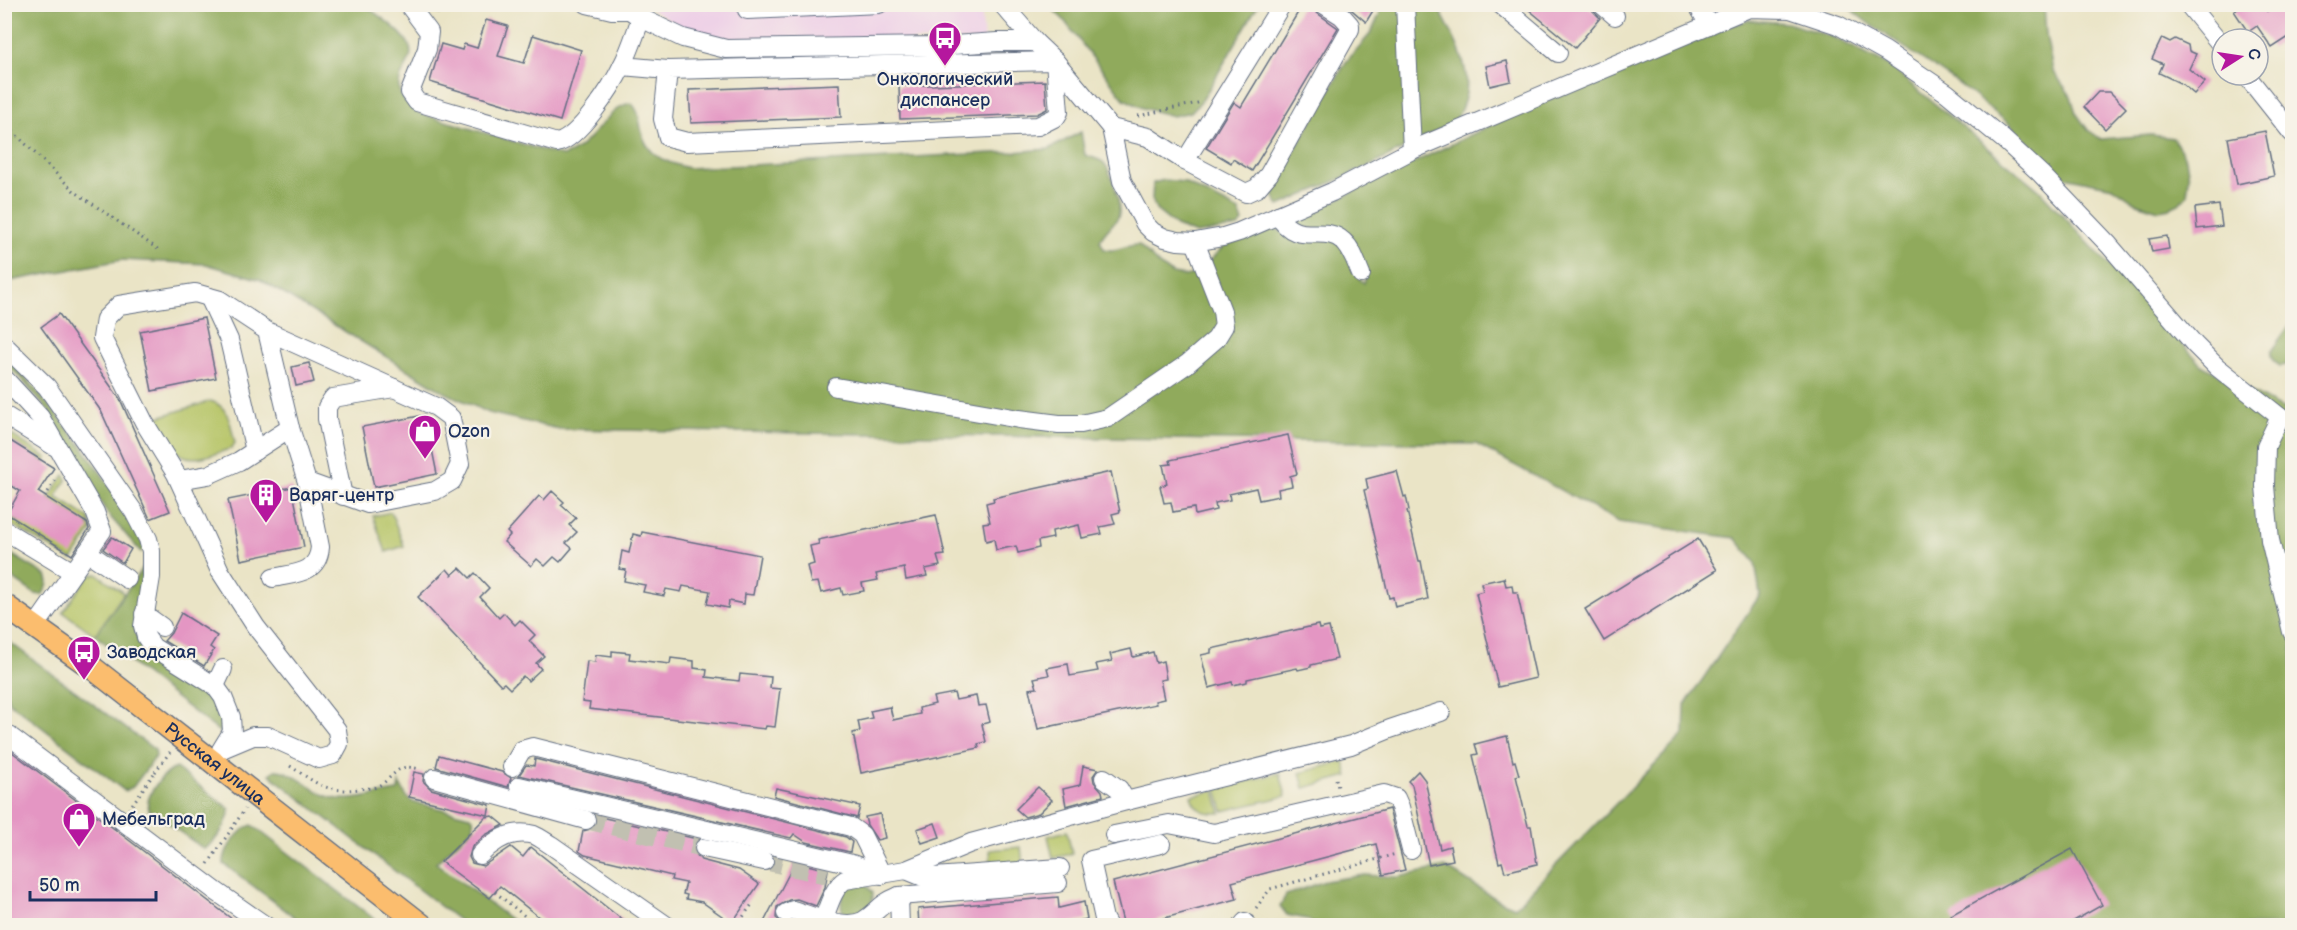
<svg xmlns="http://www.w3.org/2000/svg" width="2297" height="930" font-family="'Balsamiq Sans',sans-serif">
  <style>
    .built { fill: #eed0e7 }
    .green { fill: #b6c466; stroke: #687a62; stroke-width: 1.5 }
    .forest { fill: #90aa5b; stroke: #566c5c; stroke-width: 1.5 }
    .building { fill: #e496c3 }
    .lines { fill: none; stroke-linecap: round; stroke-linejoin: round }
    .minor-tunnel { stroke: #c1c0b1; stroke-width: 18; stroke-dasharray: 18 9; stroke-linecap: butt }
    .minor-casing { stroke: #636e82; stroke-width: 20 }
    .major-casing { stroke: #636e82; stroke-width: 25 }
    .path { stroke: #636e82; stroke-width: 3; stroke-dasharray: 1.5 4.5; stroke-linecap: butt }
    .minor { stroke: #fff; stroke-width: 18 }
    .major { stroke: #fbbd6e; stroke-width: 22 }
    .path-bridge { stroke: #636e82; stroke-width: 3; stroke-dasharray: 1.5 4.5; stroke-linecap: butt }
    .labels { text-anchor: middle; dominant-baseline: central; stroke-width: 4.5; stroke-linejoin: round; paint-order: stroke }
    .poi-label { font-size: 18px; fill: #1b2f5e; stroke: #f7f3e8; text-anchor: start }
    .street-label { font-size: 18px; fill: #1b2f5e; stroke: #f7f3e8 }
  </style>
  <rect width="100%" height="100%" fill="#f7f3e8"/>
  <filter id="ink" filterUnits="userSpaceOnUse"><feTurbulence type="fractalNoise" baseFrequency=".0167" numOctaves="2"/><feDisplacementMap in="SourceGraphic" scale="12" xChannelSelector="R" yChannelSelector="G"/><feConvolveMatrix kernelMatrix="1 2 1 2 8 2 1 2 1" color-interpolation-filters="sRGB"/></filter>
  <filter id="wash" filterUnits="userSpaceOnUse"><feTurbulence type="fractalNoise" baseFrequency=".008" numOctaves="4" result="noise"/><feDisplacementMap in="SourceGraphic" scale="24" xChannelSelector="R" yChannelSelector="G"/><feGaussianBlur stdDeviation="1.35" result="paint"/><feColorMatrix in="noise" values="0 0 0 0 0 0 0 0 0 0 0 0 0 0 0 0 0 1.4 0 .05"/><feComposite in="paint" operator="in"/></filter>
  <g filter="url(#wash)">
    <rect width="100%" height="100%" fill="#eae4c6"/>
    <polygon class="built" points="645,5 981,5 984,41 730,39 689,31"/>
    <g class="green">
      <path d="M 211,401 C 231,408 230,425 235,443 L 232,448 C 183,466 179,461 152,419 Z"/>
      <polygon points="4,430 47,458 45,462 5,437"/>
      <polygon points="64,475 67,479 56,497 89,518 92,530 72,560 7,522 6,515 13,520 83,534 89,525 48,499"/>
      <polygon points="391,512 404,546 386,552 373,516"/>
      <polygon points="97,574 124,593 95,635 63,612 89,575"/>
      <polygon points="1344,761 1348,776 1304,788 1300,773"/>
      <polygon points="1280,773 1286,796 1223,811 1217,789"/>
      <path d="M 1215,790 L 1221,813 C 1206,814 1195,811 1191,796 Z"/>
      <polygon points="1067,831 1072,854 1053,858 1048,836"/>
      <polygon points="1021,847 1023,865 991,868 990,850"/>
    </g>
    <g class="forest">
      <path d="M 4,5 L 364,5 C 376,14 403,31 409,45 C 420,68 374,82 419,113 L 562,156 C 590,150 607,106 631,103 C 639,110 639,118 641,129 C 646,156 665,162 688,168 L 1013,152 L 1049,149 L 1081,132 L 1085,155 C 1090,157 1099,159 1103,162 C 1111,170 1123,207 1118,217 C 1113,226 1104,231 1100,241 L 1104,249 C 1117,253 1126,244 1139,245 L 1160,266 L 1173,274 L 1185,276 L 1198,273 L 1224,246 L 1274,227 C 1282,232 1289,238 1298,240 C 1310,242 1325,236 1336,241 C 1352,249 1351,273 1364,283 L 1366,277 L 1347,237 C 1328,226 1311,233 1292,225 L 1289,220 L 1336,200 L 1512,115 L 1702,34 L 1749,20 L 1788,23 L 1833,37 L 1889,66 L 2039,190 L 2203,366 L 2281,408 L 2292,407 L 2292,925 L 1317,926 L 1307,919 L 1287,915 L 1280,906 L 1286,895 L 1325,881 L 1364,875 L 1398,877 L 1445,867 L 1498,900 L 1515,907 L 1684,734 L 1685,705 L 1760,595 L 1755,562 L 1735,538 L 1619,522 L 1476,444 L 559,429 L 489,413 L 442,391 L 261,280 L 206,264 L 122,260 L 10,281 L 9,308 L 4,306 Z"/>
      <polygon points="1048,5 1258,5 1203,99 1191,112 1173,116 1143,108 1124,99 1063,19"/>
      <path d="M 1379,5 L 1437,5 C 1451,32 1473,67 1465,98 C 1463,106 1459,113 1456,121 L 1374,164 L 1279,206 L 1274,197 L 1274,190 L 1284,168 L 1346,62 L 1371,33 L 1380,13 Z"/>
      <polygon points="1845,5 2044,5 2046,35 2053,71 2071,96 2076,113 2088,130 2101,139 2151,135 2173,138 2186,159 2189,178 2187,195 2179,204 2170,208 2159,210 2149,207 2135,202 2113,187 2065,177 2008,123 1959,84 1868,23"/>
      <polygon points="1164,180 1184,182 1239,211 1243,222 1238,227 1196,234 1176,226 1156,210 1152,199 1153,183"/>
      <path d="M 2292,322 L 2292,364 L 2280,366 C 2273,361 2270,359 2271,351 Z"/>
      <path d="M 5,358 L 12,363 C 62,417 113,481 144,548 L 141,552 L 107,513 L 49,412 L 18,375 L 5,365 Z"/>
      <path d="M 4,550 L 46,575 C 50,584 47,588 42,595 L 35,594 L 5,573 Z"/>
      <path d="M 143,568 L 145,570 L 135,628 L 138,641 L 144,651 C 175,672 223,691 225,734 L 221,733 L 95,635 Z"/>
      <polygon points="4,638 155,750 156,756 133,787 125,791 9,702 5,689"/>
      <path d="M 176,768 L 230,809 C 228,824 216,842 204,849 L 148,809 C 145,795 163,772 176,768 Z"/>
      <path d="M 275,770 C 293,769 314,794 333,798 C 353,803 378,793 398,791 L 399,783 L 407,797 L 413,802 L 470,816 L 473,818 L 474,827 L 436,863 L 518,925 L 465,925 L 275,779 L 270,774 Z"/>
      <path d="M 252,825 L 382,925 L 305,925 L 224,864 C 223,850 239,829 252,825 Z"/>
      <path d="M 866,884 L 873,893 C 874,911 860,915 846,917 C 838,907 841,898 847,887 Z"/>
    </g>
    <g id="blocks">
      <g class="building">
        <polygon points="1303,4 1312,4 1317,13 1338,28 1252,171 1233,159 1231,163 1206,148 1234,102 1241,107"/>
        <polygon points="1345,4 1377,4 1366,22"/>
        <polygon points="1522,4 1586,4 1600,18 1575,48"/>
        <polygon points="2243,4 2264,4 2267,11 2277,4 2292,4 2292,35 2272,48 2257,26 2248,32 2234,11"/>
        <polygon points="486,20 508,26 498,56 524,63 533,35 581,50 560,121 430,82 441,44 462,50 464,44 477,48"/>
        <polygon points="2162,38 2170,42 2175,39 2188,45 2189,51 2196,54 2189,69 2205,82 2194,94 2182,84 2159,73 2163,64 2152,59"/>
        <polygon points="1507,61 1511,81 1490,86 1486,66"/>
        <polygon points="1045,81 1047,109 1037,114 900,119 899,86"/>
        <polygon points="839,84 841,117 691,123 689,90"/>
        <polygon points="2098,92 2110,92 2126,108 2105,129 2084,107"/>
        <polygon points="2265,131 2274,176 2237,184 2228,138"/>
        <polygon points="2219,205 2222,226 2197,229 2195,208"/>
        <polygon points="2167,236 2169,249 2152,252 2149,239"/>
        <polygon points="59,314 120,399 170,511 150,519 101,411 41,327"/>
        <polygon points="204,318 216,378 152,391 140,331"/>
        <polygon points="309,363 314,382 296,386 292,367"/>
        <polygon points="425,415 437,474 374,487 362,427"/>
        <polygon points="1288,435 1297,474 1290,476 1292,486 1278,489 1279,496 1259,500 1256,488 1229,494 1230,500 1215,503 1216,510 1195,515 1194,508 1173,512 1171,502 1164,503 1160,486 1167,484 1163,465 1171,464 1170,460"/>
        <polygon points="4,437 54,468 38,492 87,523 89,529 72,555 7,514 20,491 4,481"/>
        <polygon points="1397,471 1404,497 1406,496 1409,510 1407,511 1419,561 1421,561 1428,599 1395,607 1393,597 1389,598 1364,490 1368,489 1366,479"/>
        <polygon points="1111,472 1120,512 1112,514 1115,524 1100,527 1102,534 1082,538 1079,525 1052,531 1053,538 1038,541 1039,548 1018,553 1016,546 996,550 994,539 986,541 983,523 990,522 986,503 994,501 993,498"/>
        <polygon points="292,487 304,547 241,560 228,500"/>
        <polygon points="552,491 564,502 561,505 576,518 569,525 577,532 566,543 572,548 560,562 554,557 545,566 537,559 531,566 504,542 510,535 507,532 539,496 544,500"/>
        <polygon points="936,515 945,555 937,556 940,566 925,569 927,576 906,580 904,568 876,574 878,580 862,583 864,591 843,595 841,588 821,593 818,582 811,583 807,566 814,564 810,546 819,544 818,540"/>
        <polygon points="642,532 760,555 753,595 745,594 744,604 729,601 728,608 707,604 710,591 683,586 681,592 666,589 664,596 643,592 645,585 624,581 626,570 619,569 622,551 629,553 633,534 641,536"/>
        <polygon points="112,537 131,549 123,563 103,549"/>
        <polygon points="1698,539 1717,570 1604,641 1585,609"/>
        <polygon points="460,568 470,578 475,573 489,588 480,597 499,618 504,613 515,625 520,620 535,635 529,641 544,656 536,663 541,669 528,681 523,676 510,689 504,683 501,685 418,597 447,569 452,575"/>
        <polygon points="1504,578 1506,586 1512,585 1513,592 1517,592 1536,678 1498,687 1476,593 1483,591 1481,583"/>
        <polygon points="181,613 217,636 210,647 214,650 204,666 164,641 171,633"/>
        <polygon points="1318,625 1319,629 1329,627 1337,659 1311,665 1311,667 1298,670 1297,668 1247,679 1247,682 1233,685 1232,682 1209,688 1201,655 1211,653 1211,649"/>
        <polygon points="1131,649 1133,657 1153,652 1156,663 1163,661 1166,679 1160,680 1164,699 1155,701 1156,704 1038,729 1029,689 1037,688 1034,678 1049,675 1047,668 1068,664 1070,676 1098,671 1096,664 1112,661 1110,654"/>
        <polygon points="612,651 630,653 629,659 670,664 671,658 694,661 694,668 707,670 706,677 739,681 740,674 771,677 770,688 780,689 775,727 766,726 765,729 589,709 590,703 582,702 587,661 595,662 596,655 612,657"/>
        <polygon points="954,693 956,700 976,696 978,706 986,705 990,722 982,724 986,742 978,744 979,748 861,773 853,733 860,731 858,721 872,718 870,711 890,707 893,720 920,714 919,708 935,704 933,697"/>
        <polygon points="1507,736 1513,762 1515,761 1519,775 1516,776 1528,826 1531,826 1537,864 1505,872 1502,862 1499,863 1473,755 1478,754 1475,744"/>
        <polygon points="4,746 117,831 241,926 4,926"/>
        <polygon points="439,755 502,772 511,778 508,787 436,767"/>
        <polygon points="535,759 846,837 852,842 850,852 806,842 794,834 791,838 519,775 526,765 534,766"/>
        <polygon points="1083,766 1098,769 1093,776 1094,782 1102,791 1103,796 1066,806 1063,789 1080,785"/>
        <polygon points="1418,771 1425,780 1440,849 1450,846 1453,860 1429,865 1412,785 1408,781"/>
        <polygon points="414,772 424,774 423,781 431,789 490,805 488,815 409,797"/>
        <polygon points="1038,787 1052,800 1039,813 1025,817 1016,809"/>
        <polygon points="776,788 860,806 857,818 774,796"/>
        <polygon points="1389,809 1405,870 1383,875 1376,844 1232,882 1237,899 1134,926 1124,926 1113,882"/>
        <polygon points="880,814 885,838 877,840 867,825 865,817"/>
        <polygon points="493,816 504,825 485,835 472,847 469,857 472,863 483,866 511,847 523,857 531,847 630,926 550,926 500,886 490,898 441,862 486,817"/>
        <polygon points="596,816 697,839 693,845 693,851 701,860 739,870 759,884 732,923 702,902 686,899 687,895 683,894 686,883 671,880 672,876 585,855 579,851 583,831 594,828 597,822"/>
        <polygon points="935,823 940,837 922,843 917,829"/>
        <polygon points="2072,849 2102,905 2065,926 1957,926 1951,915"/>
        <polygon points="795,862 828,870 825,887 816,906 797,899 789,900 777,907 776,918 784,924 794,922 802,926 762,926"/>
        <polygon points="1058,897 1059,908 1084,902 1087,919 1058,926 919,926 918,909"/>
      </g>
    </g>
  </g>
  <g filter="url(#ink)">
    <use href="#blocks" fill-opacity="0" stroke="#636e82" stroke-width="1.5"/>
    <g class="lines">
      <g class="minor-tunnel">
        <polyline points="586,820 704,848"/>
        <polyline points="764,861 827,875"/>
      </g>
      <g class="minor-casing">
        <g id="minor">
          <path d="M 408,4 L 429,32 L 427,49 L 410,92 L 417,102 L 557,143 C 579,138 612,87 622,66 C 630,51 635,34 641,18"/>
          <polyline points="587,4 612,10 630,10"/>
          <polyline points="621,4 641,18 683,38 726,49 938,46 997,42 1035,42 1055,61 1111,128 1148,137 1185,161 1246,193 1257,188 1269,174 1350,29 1350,25 1342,16 1323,4"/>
          <polyline points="747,4 747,10 879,4"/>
          <polyline points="1002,4 1035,42"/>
          <polyline points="1405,4 1412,150"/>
          <polyline points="1500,4 1558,53"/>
          <polyline points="1601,4 1615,16"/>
          <polyline points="1697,4 1709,25"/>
          <polyline points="2188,4 2222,46"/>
          <polyline points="622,66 668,70 1055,61 1059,112 1056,117 1038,126 687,142 668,137 663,119 668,70"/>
          <polyline points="2246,75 2292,133"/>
          <polyline points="1111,128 1122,181 1145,224 1153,232 1165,238 1178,241 1195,242 1223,237 1239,232 1332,192 1412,150 1749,8 1790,9 1838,25 1885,51 1947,93 2003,139 2041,174 2109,245 2195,345 2217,367 2280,417"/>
          <polyline points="1185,161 1282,4"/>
          <path d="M 1278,215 C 1296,248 1324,223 1343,241 C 1353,250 1356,263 1361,274"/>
          <polyline points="209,297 229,340 255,451"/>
          <polyline points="4,345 47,387 134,512 148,539 151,551 151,577 143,626 146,637 153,647 215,686 223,697 231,717 232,732 221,750"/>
          <polyline points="4,378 40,417 95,512 102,531 35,627"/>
          <polyline points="836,387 1019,419 1059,424 1081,424 1108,418 1187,364 1216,339 1224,326 1222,311 1195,242"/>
          <polyline points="4,415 54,446"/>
          <polyline points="2280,417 2266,446 2265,486 2270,540 2292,632"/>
          <polyline points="179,480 208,475 239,461 290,428"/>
          <polyline points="343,496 327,419 327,407 333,398 394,388"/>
          <polyline points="4,530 73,572"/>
          <polyline points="87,552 127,579"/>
          <path d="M 273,578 C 295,573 318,574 320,547 L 307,482"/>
          <polyline points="144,614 162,627"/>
          <polyline points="215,686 223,669"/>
          <polyline points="4,732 217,892 266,926"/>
          <polyline points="222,749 253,736 268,736 319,759 333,755 339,744 337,730 256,627 220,571 176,474 144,422 102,338 105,319 119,305 195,293 220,300 267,331 436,407 451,418 460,464 452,481 435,491 368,504 307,482 290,428 267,331"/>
          <polyline points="512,767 522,750 533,747 851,827 862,835 882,875"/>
          <polyline points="434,778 586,820"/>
          <polyline points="1104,778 1119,789 1126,801"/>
          <polyline points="519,786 852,864 880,874"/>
          <polyline points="1114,835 1169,824 1214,833 1384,794 1396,798 1400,807 1411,850"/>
          <polyline points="704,848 764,861"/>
          <path d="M 480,855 C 494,840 512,829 534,835 C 539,837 546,842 551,845 L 667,926"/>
          <polyline points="906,870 923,877 934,877 1060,868"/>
          <polyline points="899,896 900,926"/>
          <path d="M 786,913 L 793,910 C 812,916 844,930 863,921 C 879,911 879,904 899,896 L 1058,883"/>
          <path d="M 821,926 C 827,912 832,888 845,880 L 906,870 L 971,843 L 1126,801 L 1351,745 L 1390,729 L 1441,712"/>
          <polyline points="1108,926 1104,919 1091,860 1161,844"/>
          <polyline points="1242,926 1245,922"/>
        </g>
      </g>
      <g class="major-casing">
        <g id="major">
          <path id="s1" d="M 4,605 L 94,669 L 423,926"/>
        </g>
      </g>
      <g class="path">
        <polyline points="437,14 441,4"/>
        <polyline points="1138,116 1202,102"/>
        <polyline points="4,123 74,191 159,250"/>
        <polyline points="48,492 56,478"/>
        <path d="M 290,766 C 318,784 325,793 360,789 C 365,788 374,789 378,786 C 395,778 395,762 419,769"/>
        <polyline points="155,772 170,752"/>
        <polyline points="1336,779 1338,787"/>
        <polyline points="208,864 245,809"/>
        <polyline points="495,892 537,926"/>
        <polyline points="1256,908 1270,889 1396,854"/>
        <polyline points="749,926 744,922 743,917 753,903"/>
      </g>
      <use href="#minor" class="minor"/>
      <use href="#major" class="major"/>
      <polyline class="path-bridge" points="115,829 155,772"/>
    </g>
  </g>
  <defs>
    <g id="bus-pin" transform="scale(1.725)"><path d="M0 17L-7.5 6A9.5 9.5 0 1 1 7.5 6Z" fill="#b5179e" stroke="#f7f3e8"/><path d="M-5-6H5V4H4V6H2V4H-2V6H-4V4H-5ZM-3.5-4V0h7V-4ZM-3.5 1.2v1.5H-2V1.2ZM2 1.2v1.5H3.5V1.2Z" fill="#fff"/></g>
    <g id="shop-pin" transform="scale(1.725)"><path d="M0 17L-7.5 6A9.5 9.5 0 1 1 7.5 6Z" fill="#b5179e" stroke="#f7f3e8"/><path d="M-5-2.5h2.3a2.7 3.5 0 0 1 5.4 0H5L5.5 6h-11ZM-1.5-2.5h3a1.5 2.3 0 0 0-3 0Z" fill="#fff"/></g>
    <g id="building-pin" transform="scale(1.725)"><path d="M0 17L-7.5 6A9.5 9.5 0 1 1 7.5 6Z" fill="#b5179e" stroke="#f7f3e8"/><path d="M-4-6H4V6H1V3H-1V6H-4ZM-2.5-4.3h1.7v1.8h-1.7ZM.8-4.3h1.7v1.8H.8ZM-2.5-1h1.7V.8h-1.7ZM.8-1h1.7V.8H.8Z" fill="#fff"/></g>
  </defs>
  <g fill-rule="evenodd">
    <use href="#bus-pin" x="945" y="38"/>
    <use href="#shop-pin" x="425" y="431"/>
    <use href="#building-pin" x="266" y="495"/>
    <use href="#bus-pin" x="84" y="652"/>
    <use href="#shop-pin" x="79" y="819"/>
  </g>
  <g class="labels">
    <g class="poi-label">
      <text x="945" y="79" text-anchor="middle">Онкологический<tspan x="945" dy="21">диспансер</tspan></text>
      <text x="448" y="431">Ozon</text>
      <text x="289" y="495">Варяг-центр</text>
      <text x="107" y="652">Заводская</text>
      <text x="102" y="819">Мебельград</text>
    </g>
    <g class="street-label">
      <text stroke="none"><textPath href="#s1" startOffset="264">Русская улица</textPath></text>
    </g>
  </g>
  <rect width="2297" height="930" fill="none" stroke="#f7f3e8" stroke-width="24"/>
  <g transform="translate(2240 57) rotate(78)"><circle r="28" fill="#f7f3e8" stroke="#9fa5b1" stroke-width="1.5"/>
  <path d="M0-4.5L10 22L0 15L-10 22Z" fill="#b5179e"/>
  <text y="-9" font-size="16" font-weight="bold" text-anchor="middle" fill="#1b2f5e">С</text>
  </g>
  <path d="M30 891v9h126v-9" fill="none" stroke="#1b2f5e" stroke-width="3"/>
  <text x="39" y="891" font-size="18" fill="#1b2f5e" stroke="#f7f3e8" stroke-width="4.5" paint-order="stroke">50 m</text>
</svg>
